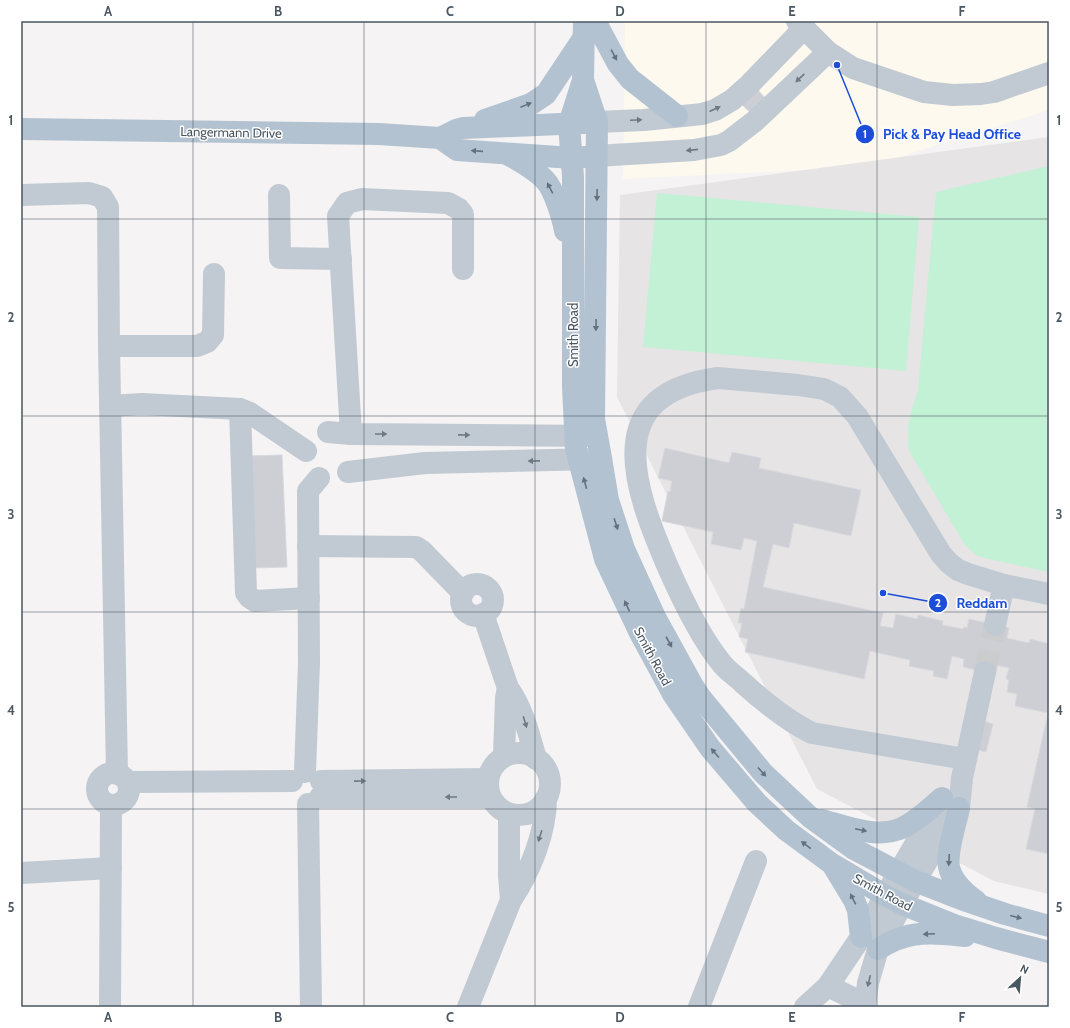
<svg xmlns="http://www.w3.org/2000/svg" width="1070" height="1028" font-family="Cabin,sans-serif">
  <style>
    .commercial { fill: #fdf9ef }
    .education { fill: #e6e4e5 }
    .green { fill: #c3f1d5 }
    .building { fill: #cdcfd5; stroke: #d7d9de }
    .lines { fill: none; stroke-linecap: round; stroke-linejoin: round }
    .minor-tunnel { stroke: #caccce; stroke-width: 22; stroke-dasharray: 22 11; stroke-linecap: butt }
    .minor { stroke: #c1cad2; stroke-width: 22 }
    .major { stroke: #b3c2d1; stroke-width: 22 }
    .oneway { fill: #64717d }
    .oneway2 { fill: #6e7983 }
    .grid { fill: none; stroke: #4a5661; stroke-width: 1; stroke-opacity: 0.55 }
    .labels { text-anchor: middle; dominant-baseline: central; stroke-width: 3; stroke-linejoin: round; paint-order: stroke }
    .street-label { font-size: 13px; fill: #4a5661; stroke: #fff }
    .leader { fill: none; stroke: #1d4ed8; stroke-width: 1.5 }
    .callout-dot { fill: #1d4ed8; stroke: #fff; stroke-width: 1.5 }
    .mark-label { font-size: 12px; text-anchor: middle; font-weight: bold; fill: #fff }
    .callout-label { font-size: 14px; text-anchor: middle; font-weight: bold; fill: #1d4ed8; stroke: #fff; stroke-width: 3; stroke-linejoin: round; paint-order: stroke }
    .neatline { fill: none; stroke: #4a5661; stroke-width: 1.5 }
    .grid-label { font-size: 13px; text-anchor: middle; font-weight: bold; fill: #4a5661 }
  </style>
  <rect width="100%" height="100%" fill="#f5f3f3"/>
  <polygon class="commercial" points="625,21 1049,21 1049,110 868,167 623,179"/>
  <polygon class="education" points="1049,137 1049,894 994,881 817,789 617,397 620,195"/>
  <g class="green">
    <path d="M 1049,166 L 1049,572 L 984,558 L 976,555 L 965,545 L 909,451 C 906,425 910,414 918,390 L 936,192 Z"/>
    <polygon points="657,193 919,217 906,371 643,347"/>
  </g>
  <g class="building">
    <polygon points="755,87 769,102 754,116 739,102"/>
    <polygon points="665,448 729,463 732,452 761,458 759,468 861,490 851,536 794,523 789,548 773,544 763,587 883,613 880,626 893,628 896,614 917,619 918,615 943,621 942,625 963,629 964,627 967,628 969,619 1009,628 1007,638 1029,643 1030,639 1049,644 1049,854 1026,849 1035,809 1027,807 1048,713 1015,706 1017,694 1007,692 1009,680 1006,679 1009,668 996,665 994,674 963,667 964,659 952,656 947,679 933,676 934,671 909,666 910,660 870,651 864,679 745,652 748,639 739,637 742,623 738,623 741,608 744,609 757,541 744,538 741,550 711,544 713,532 662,521 668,491 670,492 672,481 658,478"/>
    <polygon points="282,455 287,567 253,568 249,456"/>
    <polygon points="980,720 993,724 986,752 970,748"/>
  </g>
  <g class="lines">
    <polyline class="minor-tunnel" points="985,672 995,625"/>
    <g class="minor">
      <polyline points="797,21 828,52 853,68 924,92 953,95 981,94 994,92 1049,73"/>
      <polyline points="597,122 644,120 702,114 715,110 732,100 749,85 804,28"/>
      <polyline points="596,156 694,150 721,145 729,141 755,121 828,52"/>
      <polyline points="21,195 89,193 102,197 108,207 109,346 117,774"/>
      <polyline points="279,195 280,258 341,259"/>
      <polyline points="109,346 197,346 207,342 213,335 214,274"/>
      <polyline points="110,406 142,404 240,409 250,413 306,451"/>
      <polyline points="240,409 246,593 249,597 255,601 309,598"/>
      <polyline points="328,432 351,434 595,436"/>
      <polyline points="351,434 338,216 347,203 362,199 448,203 459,209 463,214 463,269"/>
      <polyline points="348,472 425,463 597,459"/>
      <polyline points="308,546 416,547 422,551 463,593"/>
      <circle cx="477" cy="600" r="16"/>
      <path d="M 483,614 L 508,688 C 523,709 529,734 536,759"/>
      <polyline points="995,625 1004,585"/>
      <circle cx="519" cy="784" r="31"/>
      <polyline points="504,756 506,698 508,688"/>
      <path d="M 965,759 L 812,733 C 787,721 764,702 743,683 C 737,677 729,672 723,665 C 701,639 681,597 667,565 C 634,488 599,394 718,378 L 798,385 L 824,389 L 840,397 L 857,416 L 941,554 L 949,563 L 958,570 L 968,574 L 1004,585 L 1049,594"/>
      <polyline points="305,772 309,662 308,496 308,491 319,478"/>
      <circle cx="113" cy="789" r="16"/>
      <polyline points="321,781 488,779"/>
      <polyline points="128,782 292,781"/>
      <polyline points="320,797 490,797"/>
      <polyline points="308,804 311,1007"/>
      <polyline points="509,814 509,876 511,900"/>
      <polyline points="21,873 111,868"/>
      <polyline points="828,986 865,1004"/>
      <polyline points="110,1007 111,806"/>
      <path d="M 468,1007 L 511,900 C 530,872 546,833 546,798"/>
      <polyline points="699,1007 756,861"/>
      <polyline points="805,1007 828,986 861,937 941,800"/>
      <polyline points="865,1007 868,983 878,949 915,881 959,808 962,778 985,672"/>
    </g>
    <g class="major">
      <polyline points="584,21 583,80 569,124 573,177 573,387 576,449 605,559 640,633 673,694 710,748 757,803 786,830 832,864 886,896 902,904 954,925 996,938 1049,952"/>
      <polyline points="595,21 618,64 630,79 677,116"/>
      <polyline points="583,80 597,122 594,419 601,458 608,500 624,549 655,617 693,686 701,698 763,773 810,817 854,849 915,881 961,899 1005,914 1049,926"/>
      <polyline points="485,120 531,104 546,94 584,37"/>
      <polyline points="21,129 379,134 440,138 457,150 572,158 586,157"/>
      <polyline points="440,138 456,130 463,128 584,123"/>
      <path d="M 509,155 C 521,162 535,169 545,180 C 554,189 563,219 565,231"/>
      <path d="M 959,808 C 956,823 946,853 949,867 C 952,882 965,893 976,901"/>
      <path d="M 822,820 C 847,827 877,839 902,828 C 916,822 929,809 942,798"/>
      <polyline points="834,867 854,900 858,910 861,937"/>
      <path d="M 878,949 C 885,945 893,940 901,938 C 921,931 944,934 965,936"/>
    </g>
  </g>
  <defs><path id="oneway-solid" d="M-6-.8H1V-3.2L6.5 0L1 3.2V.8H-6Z"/></defs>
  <g class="oneway">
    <use href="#oneway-solid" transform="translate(614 55) rotate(62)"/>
    <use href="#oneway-solid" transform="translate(526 105) rotate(-22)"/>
    <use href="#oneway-solid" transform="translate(477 151) rotate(-176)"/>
    <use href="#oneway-solid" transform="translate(550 188) rotate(-117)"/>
    <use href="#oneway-solid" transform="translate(597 195) rotate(91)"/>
    <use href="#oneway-solid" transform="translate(596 325) rotate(91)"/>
    <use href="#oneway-solid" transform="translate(585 483) rotate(-105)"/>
    <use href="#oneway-solid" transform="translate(616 524) rotate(72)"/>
    <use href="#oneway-solid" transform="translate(627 606) rotate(-115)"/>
    <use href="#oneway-solid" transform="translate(669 642) rotate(61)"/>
    <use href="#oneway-solid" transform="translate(715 753) rotate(-131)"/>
    <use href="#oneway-solid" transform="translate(762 772) rotate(48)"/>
    <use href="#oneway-solid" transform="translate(861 830) rotate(12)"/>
    <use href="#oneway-solid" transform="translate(806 845) rotate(-143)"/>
    <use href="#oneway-solid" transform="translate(949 860) rotate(93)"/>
    <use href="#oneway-solid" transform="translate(853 899) rotate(-117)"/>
    <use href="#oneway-solid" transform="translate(1016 917) rotate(14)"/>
    <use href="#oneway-solid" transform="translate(929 934) rotate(177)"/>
  </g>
  <g class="oneway2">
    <use href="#oneway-solid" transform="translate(800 78) rotate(137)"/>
    <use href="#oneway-solid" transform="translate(715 109) rotate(-24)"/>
    <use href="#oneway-solid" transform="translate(636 120) rotate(-3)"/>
    <use href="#oneway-solid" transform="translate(692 150) rotate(174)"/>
    <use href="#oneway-solid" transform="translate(381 434)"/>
    <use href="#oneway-solid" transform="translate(464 435) rotate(1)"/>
    <use href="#oneway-solid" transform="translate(534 461) rotate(179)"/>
    <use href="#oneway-solid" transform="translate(525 722) rotate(73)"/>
    <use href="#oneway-solid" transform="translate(360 781) rotate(-1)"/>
    <use href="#oneway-solid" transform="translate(451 797) rotate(180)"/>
    <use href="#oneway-solid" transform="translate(540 836) rotate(108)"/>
    <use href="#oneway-solid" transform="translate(869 981) rotate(103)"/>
  </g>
  <path class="grid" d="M 193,21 L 193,1007M 364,21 L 364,1007M 535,21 L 535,1007M 706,21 L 706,1007M 877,21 L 877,1007M 21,219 L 1049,219M 21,416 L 1049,416M 21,612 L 1049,612M 21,809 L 1049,809"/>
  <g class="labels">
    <g class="street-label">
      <text transform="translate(231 132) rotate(1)">Langermann Drive</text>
      <text transform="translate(573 335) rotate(-90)">Smith Road</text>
      <text transform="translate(653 656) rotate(62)">Smith Road</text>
      <text transform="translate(883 892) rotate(28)">Smith Road</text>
    </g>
  </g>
  <path class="leader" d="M837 65L865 134M883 593L938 603"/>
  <g class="callout-dot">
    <circle cx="837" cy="65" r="4"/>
    <circle cx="883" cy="593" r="4"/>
    <circle cx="865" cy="134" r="10"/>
    <circle cx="938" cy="603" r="10"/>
  </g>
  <g class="mark-label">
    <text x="865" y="138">1</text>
    <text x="938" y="607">2</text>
  </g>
  <g class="callout-label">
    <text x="952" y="139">Pick &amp; Pay Head Office</text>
    <text x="982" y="608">Reddam</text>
  </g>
  <rect width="1070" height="1028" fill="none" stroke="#ffffff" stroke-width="44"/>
  <g transform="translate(1020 978) rotate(26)" stroke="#ffffff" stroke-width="3" paint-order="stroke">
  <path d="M0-3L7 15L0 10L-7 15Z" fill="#4a5661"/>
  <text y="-6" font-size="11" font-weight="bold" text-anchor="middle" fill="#4a5661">N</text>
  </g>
  <rect x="22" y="22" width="1026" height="984" class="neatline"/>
  <g class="grid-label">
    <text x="108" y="16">A</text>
    <text x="278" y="16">B</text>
    <text x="450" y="16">C</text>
    <text x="620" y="16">D</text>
    <text x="792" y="16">E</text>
    <text x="962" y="16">F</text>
    <text x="11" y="125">1</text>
    <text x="1059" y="125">1</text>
    <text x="11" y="322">2</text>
    <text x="1059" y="322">2</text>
    <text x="11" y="519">3</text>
    <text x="1059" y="519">3</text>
    <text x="11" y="715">4</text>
    <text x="1059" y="715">4</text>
    <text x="11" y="912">5</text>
    <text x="1059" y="912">5</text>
    <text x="108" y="1022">A</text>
    <text x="278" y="1022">B</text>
    <text x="450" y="1022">C</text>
    <text x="620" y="1022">D</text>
    <text x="792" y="1022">E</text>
    <text x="962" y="1022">F</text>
  </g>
</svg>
